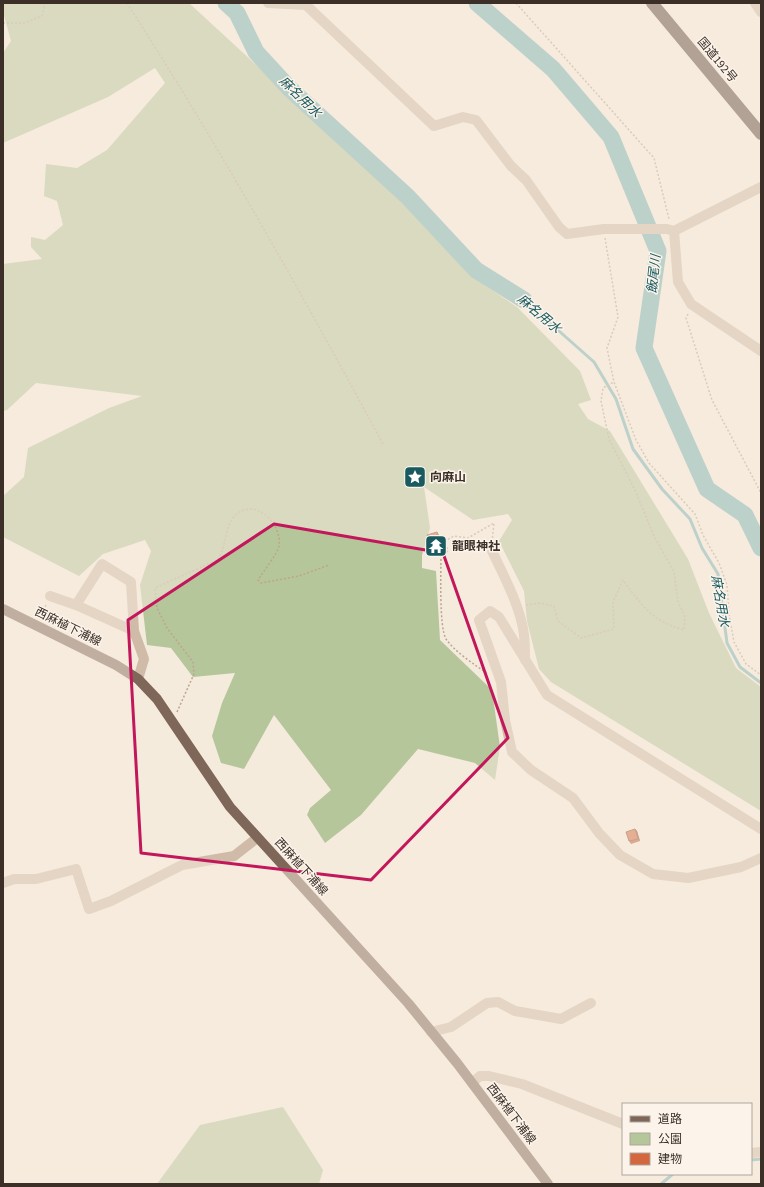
<svg xmlns="http://www.w3.org/2000/svg" width="764" height="1187" font-family="'Source Sans 3','Noto Sans JP',sans-serif">
  <style>
    .green { fill: #b6c69b }
    .lines { fill: none; stroke-linecap: round; stroke-linejoin: round }
    .stream { stroke: #79b1b6; stroke-width: 3 }
    .river { stroke: #79b1b6; stroke-width: 17 }
    .path { stroke: #bba591; stroke-width: 1.5; stroke-dasharray: 2 2; stroke-linecap: butt }
    .minor { stroke: #cfbba7; stroke-width: 10 }
    .major { stroke: #7e6658; stroke-width: 10 }
    .highway { stroke: #5d493f; stroke-width: 12 }
    .wall { fill: #b55935 }
    .shaded-wall { fill: #94482b }
    .building { fill: #d3673e; stroke: #94482b }
    .marked { fill: none; stroke: #c2185b; stroke-width: 3; stroke-linejoin: round }
    .labels { text-anchor: middle; dominant-baseline: central; stroke-width: 3; stroke-linejoin: round; paint-order: stroke }
    .street-label { font-size: 12px; fill: #3b2f28; stroke: #fcf4ea }
    .poi-label { font-size: 12px; font-weight: bold; fill: #3b2f28; stroke: #fcf4ea; text-anchor: start }
    .water-label { font-size: 13px; font-style: italic; fill: #195a61; stroke: #fcf4ea }
  </style>
  <rect width="100%" height="100%" fill="#f5ebdd"/>
  <g class="green">
    <polygon points="3,3 189,3 394,192 477,280 517,307 580,371 591,400 578,404 588,419 610,431 688,559 709,613 736,668 761,687 761,811 551,682 539,669 527,621 524,591 499,541 512,520 508,514 473,520 424,487 430,528 422,555 422,568 436,571 440,640 492,690 500,747 495,780 475,763 418,749 361,815 325,843 307,815 310,808 331,790 274,715 244,769 221,763 212,736 222,703 235,673 193,677 171,648 147,645 140,585 151,551 145,540 103,554 79,576 3,537 3,496 24,477 28,448 109,408 142,396 36,383 7,410 3,411 3,264 42,259 31,247 31,237 45,240 63,225 57,201 44,196 46,164 77,168 107,150 165,83 155,68 108,97 3,143 3,53 11,41 3,12"/>
    <polygon points="283,1107 323,1170 319,1184 157,1184 200,1125"/>
  </g>
  <g class="lines">
    <g class="stream">
      <polyline points="524,300 594,362 616,399 633,449 662,489 690,519 702,548 718,574 727,643 740,667 761,683"/>
      <polyline points="751,1160 761,1159"/>
      <polyline points="661,1184 673,1174"/>
    </g>
    <g class="river">
      <polyline points="226,3 237,13 256,52 290,89 408,197 476,270 524,300"/>
      <polyline points="477,3 553,69 611,137 658,251 644,348 707,489 745,515 761,548"/>
    </g>
    <g class="path">
      <path d="M 127,3 C 219,146 302,294 383,444"/>
      <polyline points="516,3 654,158 669,219"/>
      <polyline points="3,23 24,23 42,16 45,3"/>
      <polyline points="605,238 618,317 607,348 614,382 636,440 649,463 695,514 703,535 719,563 727,585 729,614 734,642 746,664 761,675"/>
      <polyline points="688,314 686,318 712,400 761,493"/>
      <path d="M 526,605 L 539,603 L 554,606 L 558,621 L 581,638 L 614,629 L 613,602 L 623,580 C 642,606 652,621 684,630 L 685,617 L 678,602 L 674,572 L 654,536 L 635,490 L 609,439 L 601,401 L 603,388 L 614,382"/>
      <polyline points="42,618 42,614 46,605"/>
      <path d="M 487,673 C 476,666 454,651 446,639 C 439,627 441,571 441,555 L 448,551 L 445,541 L 454,536 L 468,538 L 494,523 L 492,542"/>
      <path d="M 177,712 L 194,674 L 193,662 L 167,628 L 157,608 L 155,588 L 217,560 C 228,547 223,523 238,513 C 258,499 282,525 279,546 C 278,553 263,572 258,580 L 261,583 L 299,576 L 329,565"/>
    </g>
    <g class="minor">
      <polyline points="268,3 306,5 434,126 463,117 476,120 511,166 526,180 559,227 567,234 604,229 667,229 674,231 761,187"/>
      <polyline points="755,3 761,12"/>
      <polyline points="674,231 678,282 691,304 761,351"/>
      <path d="M 492,551 C 504,576 521,608 524,635 C 525,644 525,652 525,660"/>
      <polyline points="50,596 76,605"/>
      <polyline points="134,631 76,605 102,564 131,582 134,631 144,659 138,679"/>
      <polyline points="761,829 547,695 499,617 490,611 479,620 501,682 505,720 512,752 531,770 573,798 599,833 620,855 653,874 688,878 741,867 761,858"/>
      <polyline points="3,883 14,879 36,879 76,869 89,909 111,901 182,865 234,856 257,838"/>
      <polyline points="431,1032 451,1027 487,1003 498,1002 515,1011 561,1019 591,1003"/>
      <polyline points="472,1083 480,1076 489,1076 522,1084 623,1124"/>
      <polyline points="751,1153 761,1152"/>
    </g>
    <polyline class="major" points="3,609 116,665 138,679 157,699 230,807 408,1003 457,1063 548,1184"/>
    <polyline class="highway" points="652,3 761,134"/>
  </g>
  <g class="wall">
    <polygon points="437,532 440,537 445,550 435,553 431,548"/>
    <polygon points="635,829 637,831 640,841 631,844 629,841"/>
  </g>
  <g class="shaded-wall">
    <polygon points="437,532 440,537 445,550 441,545"/>
    <polygon points="635,829 637,831 640,841 638,839"/>
  </g>
  <g class="building">
    <polygon points="437,532 441,545 431,548 427,535"/>
    <polygon points="635,829 638,839 629,841 626,832"/>
  </g>
  <path d="M0 0H764V1187H0ZM 274,524 L 443,553 L 508,738 L 371,880 L 141,853 L 128,620 Z" fill="#f5ebdd" fill-opacity=".55" fill-rule="evenodd"/>
  <path class="marked" d="M 274,524 L 443,553 L 508,738 L 371,880 L 141,853 L 128,620 Z"/>
  <defs>
    <g id="sight-square" transform="scale(1.15)"><rect x="-9" y="-9" width="18" height="18" rx="4" fill="#195a61" stroke="#fcf4ea"/><path d="M0-6L1.8-2.2L6-1.7L2.9 1.2L3.7 5.4L0 3.3L-3.7 5.4L-2.9 1.2L-6-1.7L-1.8-2.2Z" fill="#fff"/></g>
    <g id="temple-square" transform="scale(1.15)"><rect x="-9" y="-9" width="18" height="18" rx="4" fill="#195a61" stroke="#fcf4ea"/><path d="M0-6L5-2H3V0L6.5 2.5H4V6H1.5V3h-3V6H-4V2.5H-6.5L-3 0V-2H-5Z" fill="#fff"/></g>
  </defs>
  <g fill-rule="evenodd">
    <use href="#sight-square" x="415" y="477"/>
    <use href="#temple-square" x="436" y="546"/>
  </g>
  <g class="labels">
    <g class="street-label">
      <text transform="translate(717 60) rotate(50)">国道192号</text>
      <text transform="translate(68 627) rotate(26)">西麻植下浦線</text>
      <text transform="translate(301 867) rotate(48)">西麻植下浦線</text>
      <text transform="translate(511 1114) rotate(53)">西麻植下浦線</text>
    </g>
    <g class="poi-label">
      <text x="430" y="477">向麻山</text>
      <text x="452" y="546">龍眼神社</text>
    </g>
    <g class="water-label">
      <text transform="translate(300 97) rotate(44)">麻名用水</text>
      <text transform="translate(654 274) rotate(-84)">飯尾川</text>
      <text transform="translate(539 314) rotate(40)">麻名用水</text>
      <text transform="translate(720 601) rotate(80)">麻名用水</text>
    </g>
  </g>
  <rect width="764" height="1187" fill="none" stroke="#3b2f28" stroke-width="8"/>
  <rect x="622" y="1103" width="130" height="72" fill="#fcf4ea" stroke="#afa59c"/>
  <rect x="630" y="1116" width="20" height="6" fill="#7e6658" stroke="#afa59c"/>
  <text x="658" y="1123" font-size="12" fill="#3b2f28">道路</text>
  <rect x="630" y="1133" width="20" height="12" fill="#b6c69b" stroke="#afa59c"/>
  <text x="658" y="1143" font-size="12" fill="#3b2f28">公園</text>
  <rect x="630" y="1153" width="20" height="12" fill="#d3673e" stroke="#afa59c"/>
  <text x="658" y="1163" font-size="12" fill="#3b2f28">建物</text>
</svg>
